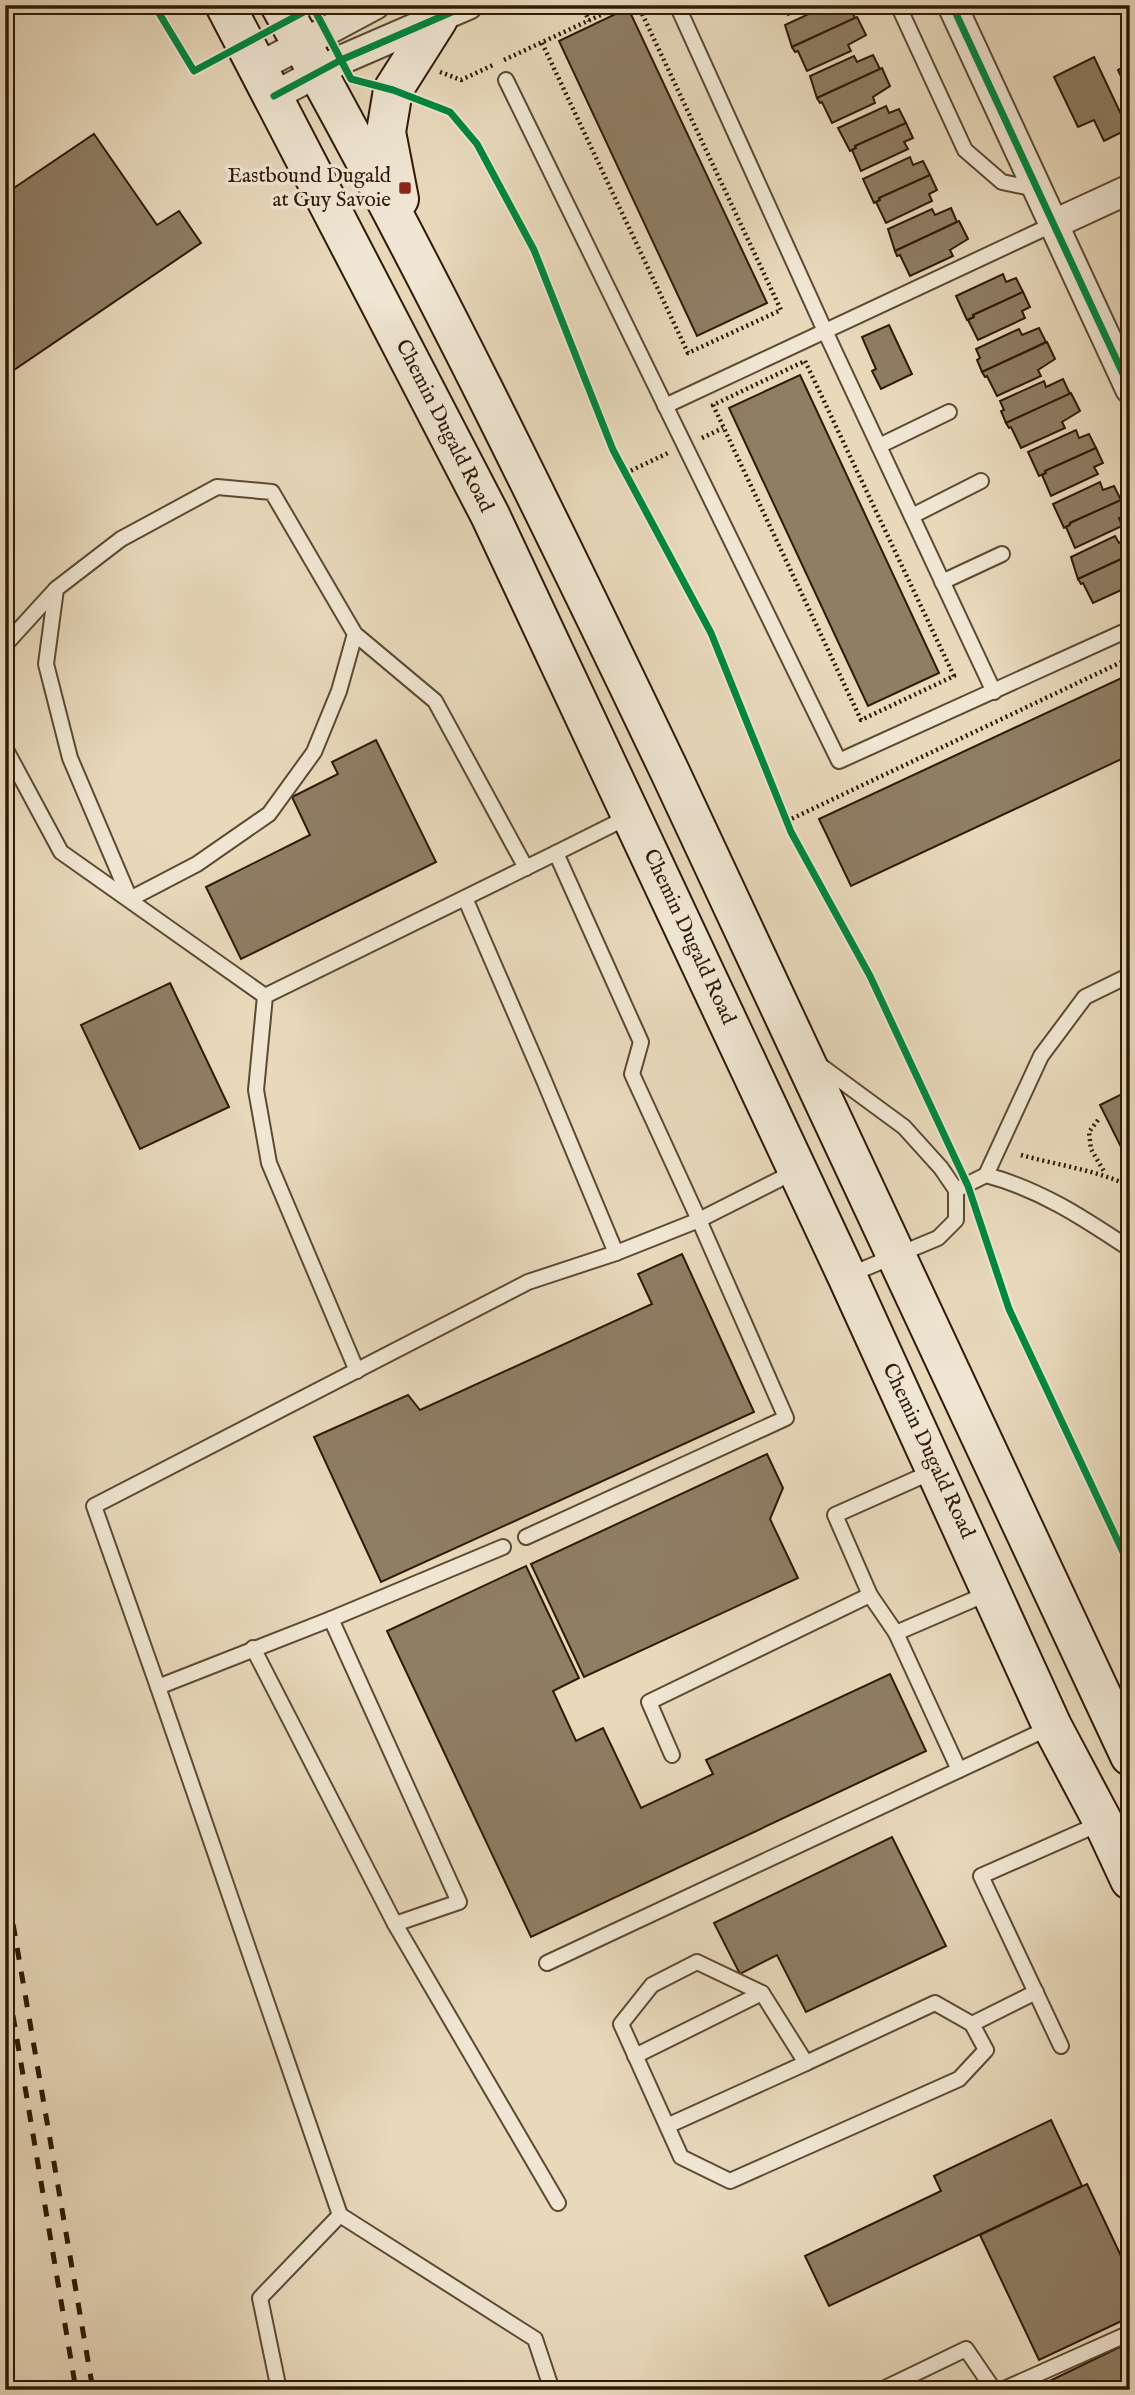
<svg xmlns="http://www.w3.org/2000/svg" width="1135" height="2395" font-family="'IM FELL English',serif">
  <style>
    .building { fill: #8f7d64; stroke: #2f1a05; stroke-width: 2 }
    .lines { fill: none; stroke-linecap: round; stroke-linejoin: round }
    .service-casing { stroke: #5d4a32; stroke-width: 18 }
    .minor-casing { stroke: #5d4a32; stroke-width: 32 }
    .secondary-casing { stroke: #2f1a05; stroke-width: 42 }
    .path { stroke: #2f1a05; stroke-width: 4.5; stroke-dasharray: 2 3.5; stroke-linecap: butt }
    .service { stroke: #f0e6d3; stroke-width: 14 }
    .minor { stroke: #f0e6d3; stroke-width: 28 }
    .secondary { stroke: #f0e6d3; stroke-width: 38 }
    .rail { stroke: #2f1a05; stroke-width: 5; stroke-dasharray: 12 12; stroke-linecap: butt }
    .cycleway-casing { stroke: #f0e6d3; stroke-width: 11 }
    .cycleway { stroke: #00873e; stroke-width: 7 }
    .poi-dot { fill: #8f2418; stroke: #f0e6d3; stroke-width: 2.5 }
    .labels { text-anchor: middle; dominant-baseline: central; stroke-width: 7; stroke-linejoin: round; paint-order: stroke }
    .poi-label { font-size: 21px; fill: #2f1a05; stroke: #f0e6d3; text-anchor: end }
    .street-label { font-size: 21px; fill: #2f1a05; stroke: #f0e6d3 }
  </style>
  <rect width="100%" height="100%" fill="#e8d9bb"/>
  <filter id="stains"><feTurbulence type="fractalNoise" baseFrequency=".00286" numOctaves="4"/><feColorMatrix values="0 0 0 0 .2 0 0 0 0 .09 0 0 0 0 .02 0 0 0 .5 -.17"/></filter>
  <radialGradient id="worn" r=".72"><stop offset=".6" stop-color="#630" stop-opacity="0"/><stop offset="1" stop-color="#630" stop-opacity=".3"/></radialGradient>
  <g class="building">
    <polygon points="784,5 810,5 788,15"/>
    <polygon points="828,5 833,11 849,5 855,18 792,47 785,25"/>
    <polygon points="628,8 767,303 697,336 559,41"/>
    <polygon points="857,17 866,35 848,45 851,51 807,71 798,51 795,52 792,47"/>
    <polygon points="873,55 880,69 817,98 810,76 854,56 857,62"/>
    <polygon points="1094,57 1128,129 1104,141 1094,120 1078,127 1054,77"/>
    <polygon points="1130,64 1130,96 1118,70"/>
    <polygon points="882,68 890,86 873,97 875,103 832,123 822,102 820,103 817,98"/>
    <polygon points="886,106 889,113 899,109 906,123 855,146 856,148 850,151 838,128"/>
    <polygon points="906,123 913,138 904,142 908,149 861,171 852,150 856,148 855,146"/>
    <polygon points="94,134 157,225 179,211 201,243 5,376 5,249 13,244 5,233 5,194"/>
    <polygon points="910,157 913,165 923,161 930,175 879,198 880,200 874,203 863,179"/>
    <polygon points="930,175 937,190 929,194 932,201 886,223 876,202 880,200 879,198"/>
    <polygon points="951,208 957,222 895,251 888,229 932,209 935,215"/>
    <polygon points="959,221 968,239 950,250 953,256 910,276 900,255 897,256 895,251"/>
    <polygon points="1003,274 1006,282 1016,278 1023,292 973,315 974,317 967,320 956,296"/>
    <polygon points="1023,292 1030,307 1022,311 1025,318 978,340 968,320 974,317 973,315"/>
    <polygon points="889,325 912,374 881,389 872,371 876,369 862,337"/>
    <polygon points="1039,328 1046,342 982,372 977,360 980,358 976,349 1019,329 1022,335"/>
    <polygon points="1047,342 1055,359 1038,370 1041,376 997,396 987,376 985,377 982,372"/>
    <polygon points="800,375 939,673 868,706 729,408"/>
    <polygon points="1063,379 1070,394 1006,423 1001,411 1004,410 1000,401 1044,381 1046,387"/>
    <polygon points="1071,393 1080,411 1062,422 1065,428 1021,448 1011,427 1009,428 1006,423"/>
    <polygon points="1076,430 1079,438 1089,434 1096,448 1045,471 1046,473 1039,476 1028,452"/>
    <polygon points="1096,448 1103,463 1094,467 1098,474 1051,496 1042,475 1046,473 1045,471"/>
    <polygon points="1100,482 1103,490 1114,486 1121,500 1070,523 1070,525 1064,528 1053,504"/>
    <polygon points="1121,500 1127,515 1119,518 1122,526 1075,548 1066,527 1070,525 1070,523"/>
    <polygon points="1115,536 1119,543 1130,537 1130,555 1078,579 1071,557"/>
    <polygon points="1130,555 1130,586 1093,603 1083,583 1081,584 1078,579"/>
    <polygon points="1130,674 1130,755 851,886 819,819"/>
    <polygon points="376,740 436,862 241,959 206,887 310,835 292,797 338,774 332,762"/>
    <polygon points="170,983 229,1107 140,1149 81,1025"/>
    <polygon points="1130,1090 1130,1152 1122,1149 1100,1105"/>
    <polygon points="682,1254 754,1412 381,1582 314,1437 408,1395 420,1410 652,1304 638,1274"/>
    <polygon points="767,1454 783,1488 770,1519 798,1578 584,1677 531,1564"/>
    <polygon points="526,1566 579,1678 553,1691 576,1741 603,1728 641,1808 713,1774 706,1760 890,1674 926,1751 531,1937 387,1631"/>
    <polygon points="892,1837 946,1946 806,2012 777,1955 740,1974 714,1923"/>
    <polygon points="1051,2120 1082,2186 829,2306 805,2256 941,2191 934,2176"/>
    <polygon points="1087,2184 1130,2275 1130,2317 1039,2360 980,2235"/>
    <polygon points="1130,2342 1130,2390 1031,2390"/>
  </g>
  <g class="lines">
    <g class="service-casing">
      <g id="service">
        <polyline points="677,5 825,331 994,692"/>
        <polyline points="898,5 965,150 1002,182 1036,189"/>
        <polyline points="506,80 839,761 1130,629"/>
        <polyline points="665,406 1054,224"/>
        <polyline points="879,446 949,412"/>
        <polyline points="912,516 981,481"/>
        <polyline points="942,582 1002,554"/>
        <polyline points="355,634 339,691 314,752 269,814 197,864 130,899 70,758 46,664 56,589 121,539 217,487 272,492 355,634 435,701 526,868"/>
        <polyline points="5,645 56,589"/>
        <polyline points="5,748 61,852 265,996"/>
        <polyline points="630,816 556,853 641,1042 632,1074 699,1220 796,1171"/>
        <polyline points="465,898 543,1078 616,1253"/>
        <polyline points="821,1066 904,1127 941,1168 956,1190 956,1220 938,1238 849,1275"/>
        <path d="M 986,1175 C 1039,1189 1082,1217 1127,1247"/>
        <polyline points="956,1190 986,1175 1041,1056 1085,997 1130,975"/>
        <polyline points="357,1371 269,1163 256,1090 265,996 556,853"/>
        <polyline points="503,1547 331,1619 158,1687 94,1506 528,1282 616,1253 699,1220 786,1418 526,1537"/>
        <polyline points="870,1595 896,1633"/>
        <polyline points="331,1619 459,1902 395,1924 558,2203"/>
        <polyline points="253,1648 395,1924"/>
        <polyline points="158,1687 340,2215 260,2298 279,2390"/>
        <polyline points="672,1755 649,1702 870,1595 835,1515 936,1470"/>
        <polyline points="959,1770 896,1633 991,1592"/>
        <polyline points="547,1963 1051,1727"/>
        <polyline points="1061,2046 981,1876 1101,1823"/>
        <polyline points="635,2056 762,1993"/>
        <polyline points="806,2063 935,2003 972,2024"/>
        <polyline points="667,2126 806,2063 762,1993 697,1962 652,1985 621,2024 681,2157 730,2181 959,2079 986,2050 972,2024 1036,1992"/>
        <polyline points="340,2215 535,2339 552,2390"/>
        <polyline points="881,2390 966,2349 994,2390"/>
        <polyline points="1002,2390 1130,2333"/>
      </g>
    </g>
    <g class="minor-casing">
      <g id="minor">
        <polyline points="952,5 1130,389"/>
        <polyline points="259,67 375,5"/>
        <polyline points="274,96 341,60 468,5"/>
        <polyline points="1054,224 1130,189"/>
      </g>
    </g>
    <g class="secondary-casing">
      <g id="secondary">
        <polyline points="225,5 490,515 847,1276 1052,1726 1103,1822 1130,1880"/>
        <path d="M 280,5 C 421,256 546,513 670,772 C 826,1099 977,1428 1130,1756"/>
        <polyline points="399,199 386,132 393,90 438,19"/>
      </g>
    </g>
    <g class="path">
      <polyline points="582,5 589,21"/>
      <polyline points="542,43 688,353 781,310 638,5"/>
      <polyline points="504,60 622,5"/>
      <polyline points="440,72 461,80 493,65"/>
      <polygon points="805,361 954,676 861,720 713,405"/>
      <polyline points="702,438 723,428"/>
      <polyline points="626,473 668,453"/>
      <polyline points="787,821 1130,658"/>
      <polyline points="1098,1120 1089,1132 1091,1149 1105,1173"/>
      <path d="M 1021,1155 C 1057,1165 1096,1170 1130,1186"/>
    </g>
    <use href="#service" class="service"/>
    <use href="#minor" class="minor"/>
    <use href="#secondary" class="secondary"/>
    <g class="rail">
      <polyline points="5,1877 93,2390"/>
      <polyline points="5,1968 76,2390"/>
    </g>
    <g class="cycleway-casing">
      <g id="cycleway">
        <polyline points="154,5 194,71 313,7 351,79 393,90 450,112 477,144 534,250 613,450 711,633 791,832 870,976 968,1186 1009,1309 1130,1567"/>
        <polyline points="952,5 1130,389"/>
        <polyline points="274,96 341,60 468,5"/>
      </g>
    </g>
    <use href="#cycleway" class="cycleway"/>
  </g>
  <rect class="poi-dot" x="398" y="181" width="14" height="14" rx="3.5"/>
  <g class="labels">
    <g class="poi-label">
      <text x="391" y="176">Eastbound Dugald<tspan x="391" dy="24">at Guy Savoie</tspan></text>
    </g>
    <g class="street-label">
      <text transform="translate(444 426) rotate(63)">Chemin Dugald Road</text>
      <text transform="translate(689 937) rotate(65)">Chemin Dugald Road</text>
      <text transform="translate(928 1451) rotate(65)">Chemin Dugald Road</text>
    </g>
  </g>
  <rect width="1135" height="2395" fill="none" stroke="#e8d9bb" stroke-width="28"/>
  <rect x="7" y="7" width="1121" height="2381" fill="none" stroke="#2f1a05" stroke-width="3.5"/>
  <rect x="14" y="14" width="1107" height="2367" fill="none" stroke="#2f1a05" stroke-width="2"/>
  <rect width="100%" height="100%" filter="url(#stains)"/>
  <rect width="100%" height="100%" fill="url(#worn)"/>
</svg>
